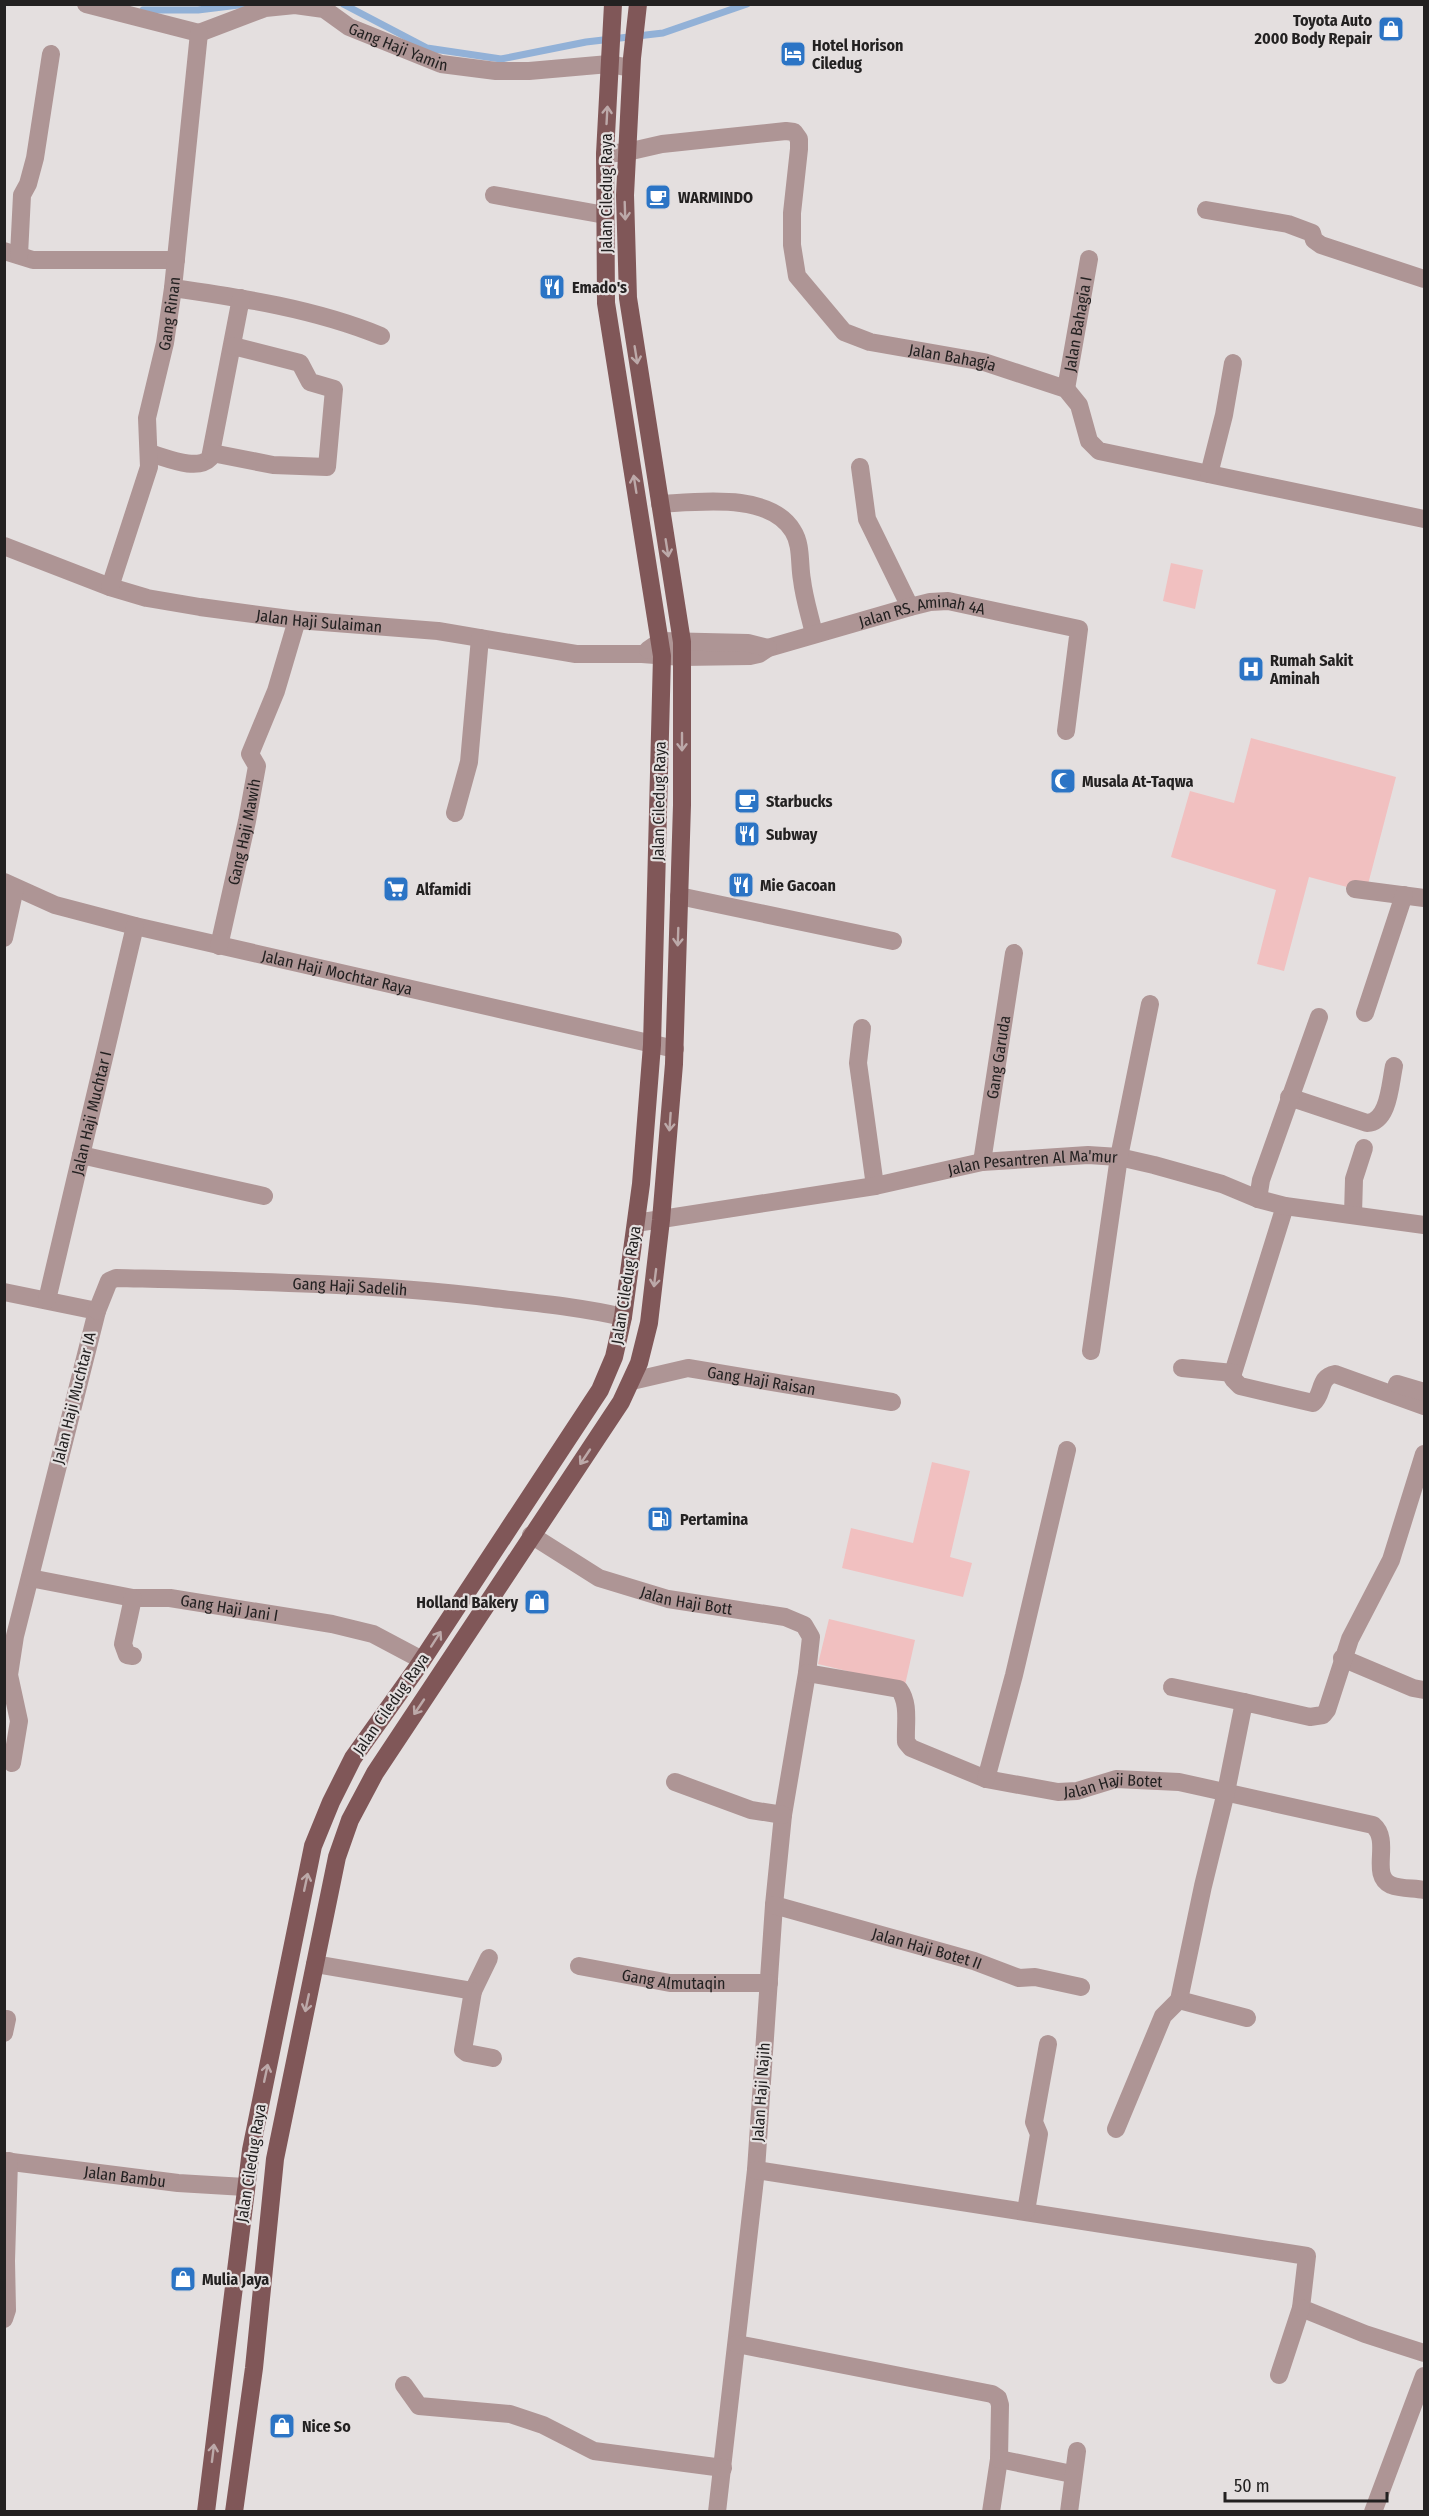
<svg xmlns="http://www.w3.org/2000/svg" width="1429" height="2516" font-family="'Fira Sans Condensed',sans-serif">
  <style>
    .green { fill: #f1c0c0 }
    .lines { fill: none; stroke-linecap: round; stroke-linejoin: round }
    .stream { stroke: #92b1d7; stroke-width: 7 }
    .minor { stroke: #ae9595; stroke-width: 18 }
    .major { stroke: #805758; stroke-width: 18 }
    .oneway { stroke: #bca9a9 }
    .labels { text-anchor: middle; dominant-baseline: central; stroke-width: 4.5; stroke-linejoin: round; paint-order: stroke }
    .poi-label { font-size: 16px; font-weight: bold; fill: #232121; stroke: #e4dfdf; text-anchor: start }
    .street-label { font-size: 16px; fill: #232121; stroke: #e4dfdf }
  </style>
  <rect width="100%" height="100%" fill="#e4dfdf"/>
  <g class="green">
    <polygon points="1171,563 1203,570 1195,609 1163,601"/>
    <polygon points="1251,738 1396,777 1366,892 1309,877 1284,971 1257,964 1276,890 1171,857 1190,791 1234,803"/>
    <polygon points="932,1462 970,1471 950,1557 972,1563 963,1597 842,1568 851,1528 913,1543"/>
    <polygon points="829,1619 915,1640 905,1685 818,1664"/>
  </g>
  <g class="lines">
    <g class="stream">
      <polyline points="343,4 427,48 501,59 586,42 663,33 747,4"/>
      <polyline points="143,10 198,10 247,4"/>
    </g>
    <g class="minor">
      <polyline points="86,4 199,33"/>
      <path id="s1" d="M 199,33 L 265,8 L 295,5 L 324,9 L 349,27 L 441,64 L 496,71 L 529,71 L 609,64 L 631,68"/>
      <path id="s2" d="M 605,154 L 627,152 L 662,144 L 786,131 L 794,132 L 799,139 L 799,149 L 792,213 L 792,245 L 797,276 L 844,332 L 870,342 L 984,362 L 1066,389 L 1079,405 L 1089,441 L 1099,451 L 1424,519"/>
      <polyline points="494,195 605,215"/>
      <polyline points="1206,210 1288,224 1312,233 1314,240 1321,245 1424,279"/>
      <polyline points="4,251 33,260 176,260"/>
      <polyline points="19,255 22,195 28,184 35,158 51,54"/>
      <path d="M 173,288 C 243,298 315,309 381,336"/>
      <path id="s3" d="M 1066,389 L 1089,259"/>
      <path d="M 149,453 C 165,457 197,472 210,458 L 241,298"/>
      <polyline points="212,453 273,465 327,467 334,389 310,382 300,363 233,346"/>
      <polyline points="860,467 867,519 910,607"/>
      <polyline points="1209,474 1224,415 1233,363"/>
      <path d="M 660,504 C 698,502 770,492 793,531 C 802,545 799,565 802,580 C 804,598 810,616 814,634"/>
      <path id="s4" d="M 4,546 L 110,587 L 147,598 L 200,607 L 297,620 L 438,631 L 576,654 L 642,654 L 682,657 L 750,656 L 759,654 L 768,648 L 910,607 L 930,602 L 948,601 L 1079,629 L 1066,731"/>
      <path id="s5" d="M 110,587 L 149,467 L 147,418 L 165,343 L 173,288 L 199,33"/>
      <polyline points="648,650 661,641 748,643 768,648"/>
      <polyline points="455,813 469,762 480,638"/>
      <path id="s6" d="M 4,882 L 55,905 L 135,926 L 675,1049"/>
      <polyline points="1355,889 1424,898"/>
      <polyline points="679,896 893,941"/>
      <polyline points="4,938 15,888"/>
      <path id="s7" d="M 219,946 L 247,821 L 257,766 L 250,754 L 276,691 L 297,620"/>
      <polyline points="1365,1013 1404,895"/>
      <polyline points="862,1028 858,1063 875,1186"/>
      <path d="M 1289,1097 L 1367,1123 C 1389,1122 1390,1084 1394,1066"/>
      <polyline points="81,1155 264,1196"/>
      <path id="s8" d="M 982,1162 L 1014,953"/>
      <polyline points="1258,1199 1261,1180 1319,1017"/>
      <path d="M 1285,1206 L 1233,1373 L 1233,1379 L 1240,1386 L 1313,1403 C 1324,1394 1318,1377 1335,1374 L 1424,1406"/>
      <polyline points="1353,1214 1354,1179 1364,1148"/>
      <path id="s9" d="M 636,1223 L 875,1186 L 982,1162 L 1088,1155 L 1119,1157 L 1154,1165 L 1222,1184 L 1258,1199 L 1285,1206 L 1424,1225"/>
      <polyline points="4,1292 97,1311 15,1636 9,1675 19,1721 12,1763"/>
      <path id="s10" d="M 47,1300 L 135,926"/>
      <path id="s11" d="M 97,1311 L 109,1281 L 116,1278 C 242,1281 367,1283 493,1298 C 536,1303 580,1307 623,1317"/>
      <polyline points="1091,1351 1119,1157 1150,1004"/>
      <polyline points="1182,1368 1233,1373"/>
      <path id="s12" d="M 632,1381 L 688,1368 L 892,1402"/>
      <polyline points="1397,1384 1424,1392"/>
      <path id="s13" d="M 531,1535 L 599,1578 L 668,1599 L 785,1617 L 804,1625 L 811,1637 L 807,1673 L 783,1815 L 774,1905 L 756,2170 L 717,2512"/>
      <path id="s14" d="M 30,1578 L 133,1598 L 170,1598 L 332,1624 L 373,1634 L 422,1660"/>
      <polyline points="133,1656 127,1655 123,1644 133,1598"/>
      <polyline points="1342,1658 1413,1688 1424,1690"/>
      <path id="s15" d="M 807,1673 L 899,1689 C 910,1704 905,1724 906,1742 L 911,1748 L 986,1779 L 1058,1792 L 1077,1791 L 1116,1779 L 1179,1782 L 1373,1825 C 1392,1841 1369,1875 1391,1885 C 1401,1889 1414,1888 1424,1890"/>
      <polyline points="1172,1687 1244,1702"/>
      <polyline points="986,1779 1014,1675 1067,1450"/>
      <polyline points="675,1782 751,1810 783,1815"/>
      <path id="s16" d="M 774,1905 L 974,1961 L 1019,1978 L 1035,1977 L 1081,1987"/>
      <polyline points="315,1964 473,1991 489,1958"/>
      <path id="s17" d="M 579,1966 L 670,1983 L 769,1983"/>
      <polyline points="473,1991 463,2050 467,2053 493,2058"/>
      <polyline points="1179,2000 1247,2018"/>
      <polyline points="4,2033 7,2019"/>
      <polyline points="1116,2129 1163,2016 1179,2000 1203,1886 1226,1792 1244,1702 1310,1717 1323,1715 1327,1710 1350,1639 1391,1560 1424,1454"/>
      <path id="s18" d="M 4,2161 L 178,2183 L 245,2187"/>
      <polyline points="756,2170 1307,2256 1301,2308 1365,2334 1424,2353"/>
      <polyline points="1026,2211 1039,2134 1034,2122 1048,2044"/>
      <polyline points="4,2319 7,2310 6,2261 9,2161"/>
      <polyline points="737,2344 992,2394 998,2398 1000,2405 999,2459 991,2512"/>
      <polyline points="1279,2375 1301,2308"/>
      <polyline points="404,2385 419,2406 510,2414 543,2425 594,2451 723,2468"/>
      <polyline points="999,2459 1072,2474"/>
      <polyline points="1069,2512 1077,2451"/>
      <polyline points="1373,2512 1424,2376"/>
    </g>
    <g class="major">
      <polyline points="206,2512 251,2150 313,1846 331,1802 353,1758 417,1668 600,1390 614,1357 623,1317 641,1184 652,1045 662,656 606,303 605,154 613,4"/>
      <polyline points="234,2512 254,2368 275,2159 337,1857 350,1820 375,1773 621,1402 639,1363 649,1323 661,1220 674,1064 682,805 682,642 628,298 625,195 632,58 638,4"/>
    </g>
  </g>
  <defs><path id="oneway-shaft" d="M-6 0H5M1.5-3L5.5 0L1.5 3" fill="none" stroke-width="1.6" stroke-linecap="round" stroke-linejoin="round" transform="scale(1.5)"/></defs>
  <g class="oneway">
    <use href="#oneway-shaft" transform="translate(607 115) rotate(-87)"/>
    <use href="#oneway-shaft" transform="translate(625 211) rotate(88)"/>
    <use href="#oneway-shaft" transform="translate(636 355) rotate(81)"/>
    <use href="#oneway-shaft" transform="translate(635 484) rotate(-99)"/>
    <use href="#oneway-shaft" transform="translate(667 548) rotate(81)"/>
    <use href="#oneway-shaft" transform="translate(682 742) rotate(90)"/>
    <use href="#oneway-shaft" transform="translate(678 937) rotate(92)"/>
    <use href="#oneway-shaft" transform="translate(670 1122) rotate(94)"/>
    <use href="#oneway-shaft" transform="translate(655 1278) rotate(97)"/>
    <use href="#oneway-shaft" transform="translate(585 1457) rotate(124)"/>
    <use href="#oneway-shaft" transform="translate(436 1639) rotate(-57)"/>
    <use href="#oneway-shaft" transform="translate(419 1707) rotate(124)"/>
    <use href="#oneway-shaft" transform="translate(306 1882) rotate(-78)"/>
    <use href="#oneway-shaft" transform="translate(307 2003) rotate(102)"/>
    <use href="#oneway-shaft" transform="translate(266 2073) rotate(-78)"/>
    <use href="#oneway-shaft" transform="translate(213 2453) rotate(-83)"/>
  </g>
  <defs>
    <g id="shop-square" transform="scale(1.35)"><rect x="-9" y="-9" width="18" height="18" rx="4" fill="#2b74c5" stroke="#e4dfdf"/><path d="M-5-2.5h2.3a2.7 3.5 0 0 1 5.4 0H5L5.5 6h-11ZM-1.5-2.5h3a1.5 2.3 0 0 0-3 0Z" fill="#fff"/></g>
    <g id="hotel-square" transform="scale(1.35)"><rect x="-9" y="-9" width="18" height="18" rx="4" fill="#2b74c5" stroke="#e4dfdf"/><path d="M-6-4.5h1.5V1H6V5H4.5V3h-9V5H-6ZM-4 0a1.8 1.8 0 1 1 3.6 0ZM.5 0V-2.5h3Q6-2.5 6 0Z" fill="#fff"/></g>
    <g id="cafe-square" transform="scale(1.35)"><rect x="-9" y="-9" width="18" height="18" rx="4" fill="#2b74c5" stroke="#e4dfdf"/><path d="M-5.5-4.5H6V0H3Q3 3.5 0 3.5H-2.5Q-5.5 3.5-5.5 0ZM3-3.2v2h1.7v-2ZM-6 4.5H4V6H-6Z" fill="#fff"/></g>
    <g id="restaurant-square" transform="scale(1.35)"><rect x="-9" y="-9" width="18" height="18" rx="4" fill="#2b74c5" stroke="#e4dfdf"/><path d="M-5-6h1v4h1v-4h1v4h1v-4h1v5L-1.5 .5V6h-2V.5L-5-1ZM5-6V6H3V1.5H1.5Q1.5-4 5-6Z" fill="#fff"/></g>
    <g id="hospital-square" transform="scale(1.35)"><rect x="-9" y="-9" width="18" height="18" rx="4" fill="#2b74c5" stroke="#e4dfdf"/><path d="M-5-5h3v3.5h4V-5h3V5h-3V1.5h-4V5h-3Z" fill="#fff"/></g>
    <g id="mosque-square" transform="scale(1.35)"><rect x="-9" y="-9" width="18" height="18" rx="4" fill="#2b74c5" stroke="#e4dfdf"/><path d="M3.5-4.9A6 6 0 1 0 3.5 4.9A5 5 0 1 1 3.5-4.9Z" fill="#fff"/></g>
    <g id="supermarket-square" transform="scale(1.35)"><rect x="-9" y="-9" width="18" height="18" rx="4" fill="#2b74c5" stroke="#e4dfdf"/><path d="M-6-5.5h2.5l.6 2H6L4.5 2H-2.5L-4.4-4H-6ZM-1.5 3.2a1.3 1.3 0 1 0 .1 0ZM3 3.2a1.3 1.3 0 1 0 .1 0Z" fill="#fff"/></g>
    <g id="fuel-square" transform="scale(1.35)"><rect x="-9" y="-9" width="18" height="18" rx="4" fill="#2b74c5" stroke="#e4dfdf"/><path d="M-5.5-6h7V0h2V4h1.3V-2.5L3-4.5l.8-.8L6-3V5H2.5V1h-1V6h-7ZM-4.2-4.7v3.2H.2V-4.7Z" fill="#fff"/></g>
  </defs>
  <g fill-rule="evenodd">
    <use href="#shop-square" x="1391" y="29"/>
    <use href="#hotel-square" x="793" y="54"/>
    <use href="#cafe-square" x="658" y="197"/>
    <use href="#restaurant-square" x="552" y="287"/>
    <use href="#hospital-square" x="1251" y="669"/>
    <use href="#mosque-square" x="1063" y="781"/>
    <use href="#cafe-square" x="747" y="801"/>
    <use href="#restaurant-square" x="747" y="834"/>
    <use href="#restaurant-square" x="741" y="885"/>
    <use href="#supermarket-square" x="396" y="889"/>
    <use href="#fuel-square" x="660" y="1519"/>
    <use href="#shop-square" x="537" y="1602"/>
    <use href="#shop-square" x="183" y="2279"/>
    <use href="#shop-square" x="282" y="2426"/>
  </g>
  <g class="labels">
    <g class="poi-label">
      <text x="1372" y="20" text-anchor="end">Toyota Auto<tspan x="1372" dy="18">2000 Body Repair</tspan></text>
      <text x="812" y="45">Hotel Horison<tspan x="812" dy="18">Ciledug</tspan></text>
      <text x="678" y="197">WARMINDO</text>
      <text x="572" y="287">Emado's</text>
      <text x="1270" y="660">Rumah Sakit<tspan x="1270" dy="18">Aminah</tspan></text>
      <text x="1082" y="781">Musala At-Taqwa</text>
      <text x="766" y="801">Starbucks</text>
      <text x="766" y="834">Subway</text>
      <text x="760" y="885">Mie Gacoan</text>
      <text x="416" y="889">Alfamidi</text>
      <text x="680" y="1519">Pertamina</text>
      <text x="518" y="1602" text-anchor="end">Holland Bakery</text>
      <text x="202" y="2279">Mulia Jaya</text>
      <text x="302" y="2426">Nice So</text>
    </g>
    <g class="street-label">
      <text stroke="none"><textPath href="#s1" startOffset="214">Gang Haji Yamin</textPath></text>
      <text transform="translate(606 193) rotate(-90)">Jalan Ciledug Raya</text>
      <text stroke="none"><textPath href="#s5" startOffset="282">Gang Rinan</textPath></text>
      <text stroke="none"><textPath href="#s3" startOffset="66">Jalan Bahagia I</textPath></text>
      <text stroke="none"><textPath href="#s2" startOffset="522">Jalan Bahagia</textPath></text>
      <text stroke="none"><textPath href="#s4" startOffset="939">Jalan RS. Aminah 4A</textPath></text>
      <text stroke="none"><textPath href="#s4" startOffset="326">Jalan Haji Sulaiman</textPath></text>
      <text transform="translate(659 801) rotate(-89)">Jalan Ciledug Raya</text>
      <text stroke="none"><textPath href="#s7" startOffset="117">Gang Haji Mawih</textPath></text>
      <text stroke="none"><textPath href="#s6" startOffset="346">Jalan Haji Mochtar Raya</textPath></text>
      <text stroke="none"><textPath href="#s8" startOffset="106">Gang Garuda</textPath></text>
      <text stroke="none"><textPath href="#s10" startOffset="192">Jalan Haji Muchtar I</textPath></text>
      <text stroke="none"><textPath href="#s9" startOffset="402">Jalan Pesantren Al Ma'mur</textPath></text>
      <text transform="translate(626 1285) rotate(-81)">Jalan Ciledug Raya</text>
      <text stroke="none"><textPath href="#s11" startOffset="274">Gang Haji Sadelih</textPath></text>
      <text stroke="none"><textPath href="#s12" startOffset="132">Gang Haji Raisan</textPath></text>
      <text transform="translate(74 1398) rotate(-76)">Jalan Haji Muchtar IA</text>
      <text stroke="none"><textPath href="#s13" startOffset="171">Jalan Haji Bott</textPath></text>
      <text stroke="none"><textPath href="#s14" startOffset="202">Gang Haji Jani I</textPath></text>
      <text transform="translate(391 1704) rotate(-55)">Jalan Ciledug Raya</text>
      <text stroke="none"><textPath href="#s15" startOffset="366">Jalan Haji Botet</textPath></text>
      <text stroke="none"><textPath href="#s16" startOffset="159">Jalan Haji Botet II</textPath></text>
      <text stroke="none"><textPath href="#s17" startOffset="96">Gang Almutaqin</textPath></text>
      <text transform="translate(761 2092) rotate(-86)">Jalan Haji Najih</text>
      <text transform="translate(251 2163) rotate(-81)">Jalan Ciledug Raya</text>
      <text stroke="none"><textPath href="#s18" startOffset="122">Jalan Bambu</textPath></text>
    </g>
  </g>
  <rect width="1429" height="2516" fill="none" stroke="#232121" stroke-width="12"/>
  <path d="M1225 2492v9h162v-9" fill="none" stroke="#232121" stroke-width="3"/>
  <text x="1234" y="2492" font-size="18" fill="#232121" stroke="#e4dfdf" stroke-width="4.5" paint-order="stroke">50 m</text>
</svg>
